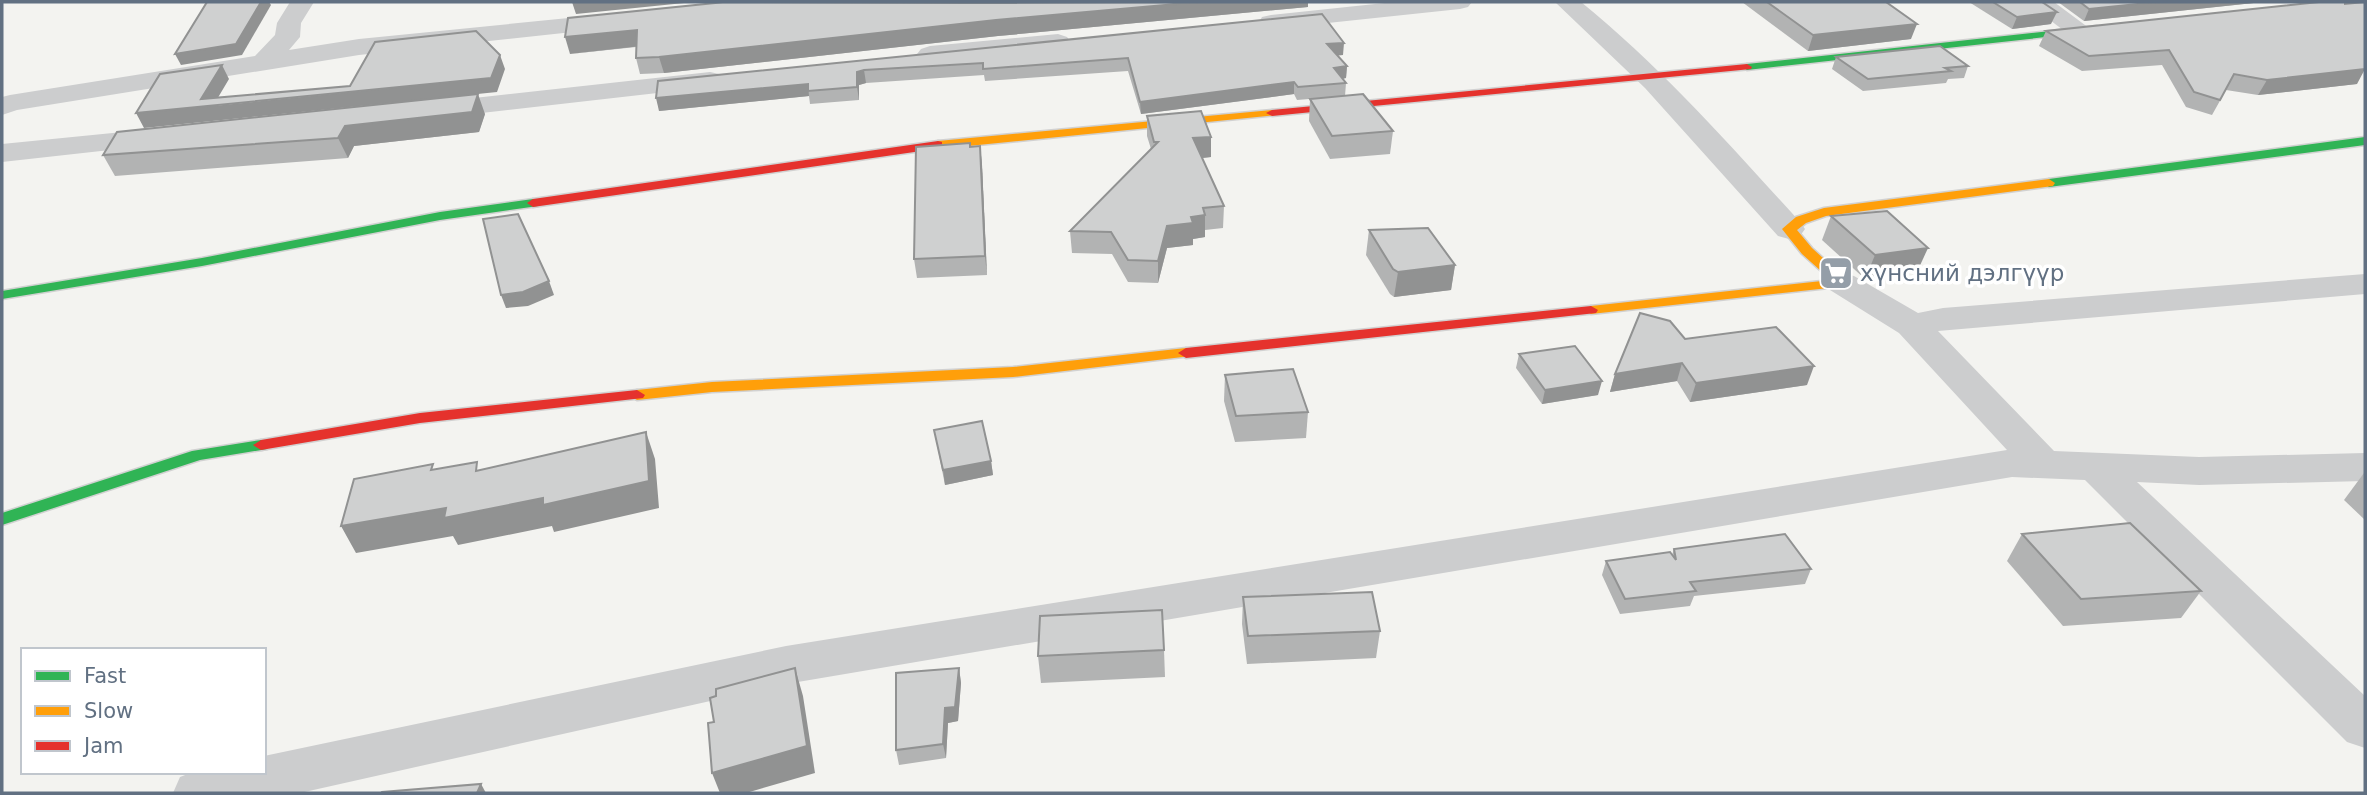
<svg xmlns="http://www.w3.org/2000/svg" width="2367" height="795" font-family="'DejaVu Sans',sans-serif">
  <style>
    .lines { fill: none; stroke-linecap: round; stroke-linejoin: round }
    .fast-casing { stroke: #d1d1d1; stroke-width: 3 }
    .slow-casing { stroke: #d1d1d1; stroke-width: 3 }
    .jam-casing { stroke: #d1d1d1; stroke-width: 3 }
    .street { fill: #cccdce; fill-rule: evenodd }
    .fast { fill: #30b455; fill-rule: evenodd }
    .slow { fill: #ff9f0a; fill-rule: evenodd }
    .jam { fill: #e5322d; fill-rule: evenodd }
    .wall { fill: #b2b3b3 }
    .shaded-wall { fill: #919292 }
    .building { fill: #cfd0d0; stroke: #919292; stroke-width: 2 }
    .labels { text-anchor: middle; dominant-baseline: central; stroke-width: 7; stroke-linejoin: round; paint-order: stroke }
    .poi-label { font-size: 23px; fill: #617082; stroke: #fff; text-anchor: start }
  </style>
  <rect width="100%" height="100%" fill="#f3f3f0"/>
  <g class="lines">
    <g class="fast-casing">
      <g id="fast">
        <polygon points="2097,26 2102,29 2101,31 1747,70 1742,67 1747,64"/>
        <polygon points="2365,137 2365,145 2049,187 2043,183 2049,179"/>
        <polygon points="533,199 539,203 538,206 440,220 202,266 2,299 2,291 202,258 440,212"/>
        <polygon points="261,440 269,445 267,449 200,460 2,525 2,513 192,451"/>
      </g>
    </g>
    <g class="slow-casing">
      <g id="slow">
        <polygon points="1272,110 1276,111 1276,115 938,149 932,145 938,141"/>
        <polygon points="2049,179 2055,183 2053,186 1826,216 1806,223 1797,230 1812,248 1847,280 1849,283 1847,286 1591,314 1584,310 1591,306 1831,280 1802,254 1782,229 1796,217 1824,208"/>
        <polygon points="1186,348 1194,353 1191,356 1013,377 712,392 637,400 629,395 637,390 712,382 1013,367"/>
      </g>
    </g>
    <g class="jam-casing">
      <g id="jam">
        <polygon points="1747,64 1752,67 1751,69 1272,116 1266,113 1272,110"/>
        <polygon points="938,141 942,142 942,148 533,207 527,203 533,199"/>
        <polygon points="1591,306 1598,310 1596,313 1186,358 1178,353 1186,348"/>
        <polygon points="637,390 645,395 643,398 420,423 261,450 253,445 261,440 420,413"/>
      </g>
    </g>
    <g class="street">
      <polygon points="290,2 314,2 301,23 300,37 289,50 359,39 619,13 628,15 631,20 628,25 619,27 359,55 17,110 2,115 2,97 10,95 255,56 275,35 277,23"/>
      <polygon points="1394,2 1472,2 1468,7 1460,9 1271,29 1262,27 1259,22 1262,17 1271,15"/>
      <path d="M 1555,2 L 1581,2 C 1662,68 1730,145 1800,222 L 1805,229 L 1800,236 L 1789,239 L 1778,236 L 1645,88 Z"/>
      <polygon points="2026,2 2054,2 2093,31 2089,36 2080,39 2071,36"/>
      <polygon points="1058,34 1067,37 1071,42 1067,47 930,62 921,59 917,54 921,49 930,46"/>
      <polygon points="710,72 719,74 723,80 719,86 429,119 419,117 415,111 419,105 429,103"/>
      <polygon points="163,128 173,131 177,137 173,143 2,162 2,144"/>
      <polygon points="1842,273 1854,276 1918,313 1943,308 2365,274 2365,294 1938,331 2054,451 2199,457 2365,453 2365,481 2199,485 2137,482 2365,696 2365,748 2347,742 2085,480 2012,477 786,684 300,793 173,793 180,777 193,772 264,772 264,756 786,646 2007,450 1899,333 1830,290 1825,283 1830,276"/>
    </g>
    <use href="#fast" class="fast"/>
    <use href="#slow" class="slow"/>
    <use href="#jam" class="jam"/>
  </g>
  <g class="wall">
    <polygon points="1742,2 1886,2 1911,39 1808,51"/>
    <polygon points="1969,2 2042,2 2051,24 2012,29"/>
    <polygon points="2058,2 2263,2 2084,21"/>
    <polygon points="968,3 1308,7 998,36 664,73 640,74 636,58 636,47 570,54"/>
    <polygon points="2345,4 2357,84 2258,95 2226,90 2212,115 2186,107 2162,65 2082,71 2039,46 2046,31"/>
    <polygon points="1322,14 1343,55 1337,55 1347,66 1346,78 1343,79 1346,83 1345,96 1297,100 1294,94 1141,114 1128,71 985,81 984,75 866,83 859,85 859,100 810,104 809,96 659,111 658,81"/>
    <polygon points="1836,57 1968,66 1964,78 1948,79 1946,83 1863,91 1832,69"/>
    <polygon points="1310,99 1393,131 1390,154 1330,159 1309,121"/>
    <polygon points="485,114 479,132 354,146 348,158 115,176 103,155"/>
    <polygon points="1147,116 1211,137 1211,157 1202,158 1224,206 1223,228 1205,230 1205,237 1193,239 1193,245 1167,248 1158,283 1128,282 1112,254 1072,253 1070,231 1151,149 1147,136"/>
    <polygon points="980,146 982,165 987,275 917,278 914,259 970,147"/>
    <polygon points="1831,216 1917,272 1865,279 1822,240"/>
    <polygon points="1369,230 1455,265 1451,290 1394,297 1390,294 1366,255"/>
    <polygon points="1685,339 1807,385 1690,402 1677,381 1610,392 1615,374"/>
    <polygon points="1519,354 1598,395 1542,404 1516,368"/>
    <polygon points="1225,375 1308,412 1306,438 1235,442 1224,401"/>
    <polygon points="934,430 991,461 993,475 945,485"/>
    <polygon points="2364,473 2365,473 2365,520 2344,500"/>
    <polygon points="2022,534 2201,591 2181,618 2063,626 2007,561"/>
    <polygon points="1674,549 1811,569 1805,584 1694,596 1690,606 1620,614 1602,575 1606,561 1672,555"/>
    <polygon points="1243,597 1380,631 1376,658 1247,664 1242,624"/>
    <polygon points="1164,650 1165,677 1041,683 1038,656"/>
    <polygon points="959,668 961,683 958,721 948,723 946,758 899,765 896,750"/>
  </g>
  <g class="shaded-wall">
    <polygon points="261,2 269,2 271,5 242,55 181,65 175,54"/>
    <polygon points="572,2 694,2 576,14"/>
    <polygon points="1199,2 1308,2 1308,7 998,36 664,73 659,57 996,20"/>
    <polygon points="2157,2 2263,2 2084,21 2089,9"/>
    <polygon points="2057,12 2051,24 2012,29 2017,17"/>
    <polygon points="1917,24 1911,39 1808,51 1813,35"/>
    <polygon points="637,30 641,46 570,54 565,37"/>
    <polygon points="1344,43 1343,55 1326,57 1327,44"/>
    <polygon points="500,55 505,69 497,92 144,128 136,113 201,99 222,65 229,79 213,106 491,78"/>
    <polygon points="1347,66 1346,78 1333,80 1334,68"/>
    <polygon points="2365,69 2357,84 2258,95 2267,80"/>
    <polygon points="864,70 866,83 859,85 859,100 857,87 857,72"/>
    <polygon points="1294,82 1294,94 1141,114 1140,102"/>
    <polygon points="808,84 809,96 659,111 656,98"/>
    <polygon points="478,94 485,114 479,132 354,146 348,158 338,138 345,126"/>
    <polygon points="1211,137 1211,157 1193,159 1193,138"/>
    <polygon points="980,146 982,165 987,275 985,256"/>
    <polygon points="1205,215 1205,237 1193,239 1193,245 1167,248 1158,283 1158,261 1167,226 1191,217"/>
    <polygon points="1928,248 1917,272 1865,279 1875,255"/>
    <polygon points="1455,265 1451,290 1394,297 1398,272"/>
    <polygon points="549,281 554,295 528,306 506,308 501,295"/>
    <polygon points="1682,363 1677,381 1610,392 1615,374"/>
    <polygon points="1814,366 1807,385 1690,402 1696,383"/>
    <polygon points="1602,381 1598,395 1542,404 1545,390"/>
    <polygon points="646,432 655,459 659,508 554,532 552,526 458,545 453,536 356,553 341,526"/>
    <polygon points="991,461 993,475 945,485 943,470"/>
    <polygon points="795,668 803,696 815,773 746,793 720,793 712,773"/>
    <polygon points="959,668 961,683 958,721 948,723 946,758 943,744 945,708"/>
    <polygon points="481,784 486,793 477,793"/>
  </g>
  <g class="building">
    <polygon points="207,2 261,2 236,44 175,54"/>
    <polygon points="725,2 968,3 1199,2 996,20 659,57 636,58 637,30 565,37 568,18"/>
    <polygon points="1767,2 1886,2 1917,24 1813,35"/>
    <polygon points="1993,2 2042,2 2057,12 2017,17"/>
    <polygon points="2080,2 2157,2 2089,9"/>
    <polygon points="2319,2 2345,2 2345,4 2365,2 2365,69 2267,80 2234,74 2220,100 2194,92 2169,50 2089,56 2046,31"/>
    <polygon points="1322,14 1344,43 1327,44 1347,66 1334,68 1346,83 1298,87 1294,82 1140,102 1128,58 983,69 983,63 864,70 857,72 857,87 808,91 808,84 656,98 658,81"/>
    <polygon points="476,31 500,55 491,78 136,113 160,74 222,65 201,99 350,86 375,42"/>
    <polygon points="1940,46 1968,66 1945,68 1951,71 1868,79 1836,57"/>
    <polygon points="478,94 472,112 345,126 338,138 103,155 117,132"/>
    <polygon points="1363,94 1393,131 1332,136 1310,99"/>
    <polygon points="1201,111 1211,137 1193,138 1224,206 1203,208 1205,215 1191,217 1193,223 1167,226 1158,261 1128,260 1111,232 1070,231 1158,142 1154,142 1147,116"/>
    <polygon points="970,143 970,147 980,146 985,256 914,259 916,147"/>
    <polygon points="1887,211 1928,248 1875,255 1831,216"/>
    <polygon points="518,214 549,281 523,292 501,295 483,219"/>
    <polygon points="1428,228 1455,265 1398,272 1393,269 1369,230"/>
    <polygon points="1640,313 1670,321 1685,339 1776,327 1814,366 1696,383 1682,363 1615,374"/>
    <polygon points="1575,346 1602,381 1545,390 1519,354"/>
    <polygon points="1293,369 1308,412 1236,416 1225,375"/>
    <polygon points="982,421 991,461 943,470 934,430"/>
    <polygon points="646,432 649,481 543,505 543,498 444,518 446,508 341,526 354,479 433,464 431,470 477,462 476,471"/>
    <polygon points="2130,523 2201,591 2081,599 2022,534"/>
    <polygon points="1785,534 1811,569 1690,582 1696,591 1625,599 1606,561 1670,552 1676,560 1674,549"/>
    <polygon points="1372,592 1380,631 1248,636 1243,597"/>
    <polygon points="1162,610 1164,650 1038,656 1040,616"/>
    <polygon points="795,668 807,746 712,773 708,723 714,722 710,698 716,696 716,689"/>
    <polygon points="959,668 955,707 945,708 943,744 896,750 896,673"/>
    <polygon points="481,784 477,793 381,793 382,792"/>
  </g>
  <defs>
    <g id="supermarket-square" transform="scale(1.75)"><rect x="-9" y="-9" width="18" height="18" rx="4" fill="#949ea8" stroke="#fff"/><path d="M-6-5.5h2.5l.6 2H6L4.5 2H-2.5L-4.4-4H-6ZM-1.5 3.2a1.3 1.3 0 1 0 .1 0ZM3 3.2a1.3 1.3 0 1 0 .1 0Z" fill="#fff"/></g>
  </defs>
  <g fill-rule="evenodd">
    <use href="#supermarket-square" x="1836" y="273"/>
  </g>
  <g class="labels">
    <g class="poi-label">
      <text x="1860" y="273">хүнсний дэлгүүр</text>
    </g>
  </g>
  <rect width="2367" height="795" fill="none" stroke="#617082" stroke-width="7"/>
  <rect x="21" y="648" width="245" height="126" fill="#ffffff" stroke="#c0c6cd" stroke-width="2"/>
  <rect x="35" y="671" width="35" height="10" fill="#30b455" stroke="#c0c6cd" stroke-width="2"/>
  <text x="84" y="683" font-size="21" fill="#617082">Fast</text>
  <rect x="35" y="706" width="35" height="10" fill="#ff9f0a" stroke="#c0c6cd" stroke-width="2"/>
  <text x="84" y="718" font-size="21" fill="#617082">Slow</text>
  <rect x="35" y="741" width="35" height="10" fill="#e5322d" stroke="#c0c6cd" stroke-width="2"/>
  <text x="84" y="753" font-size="21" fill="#617082">Jam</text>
</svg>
